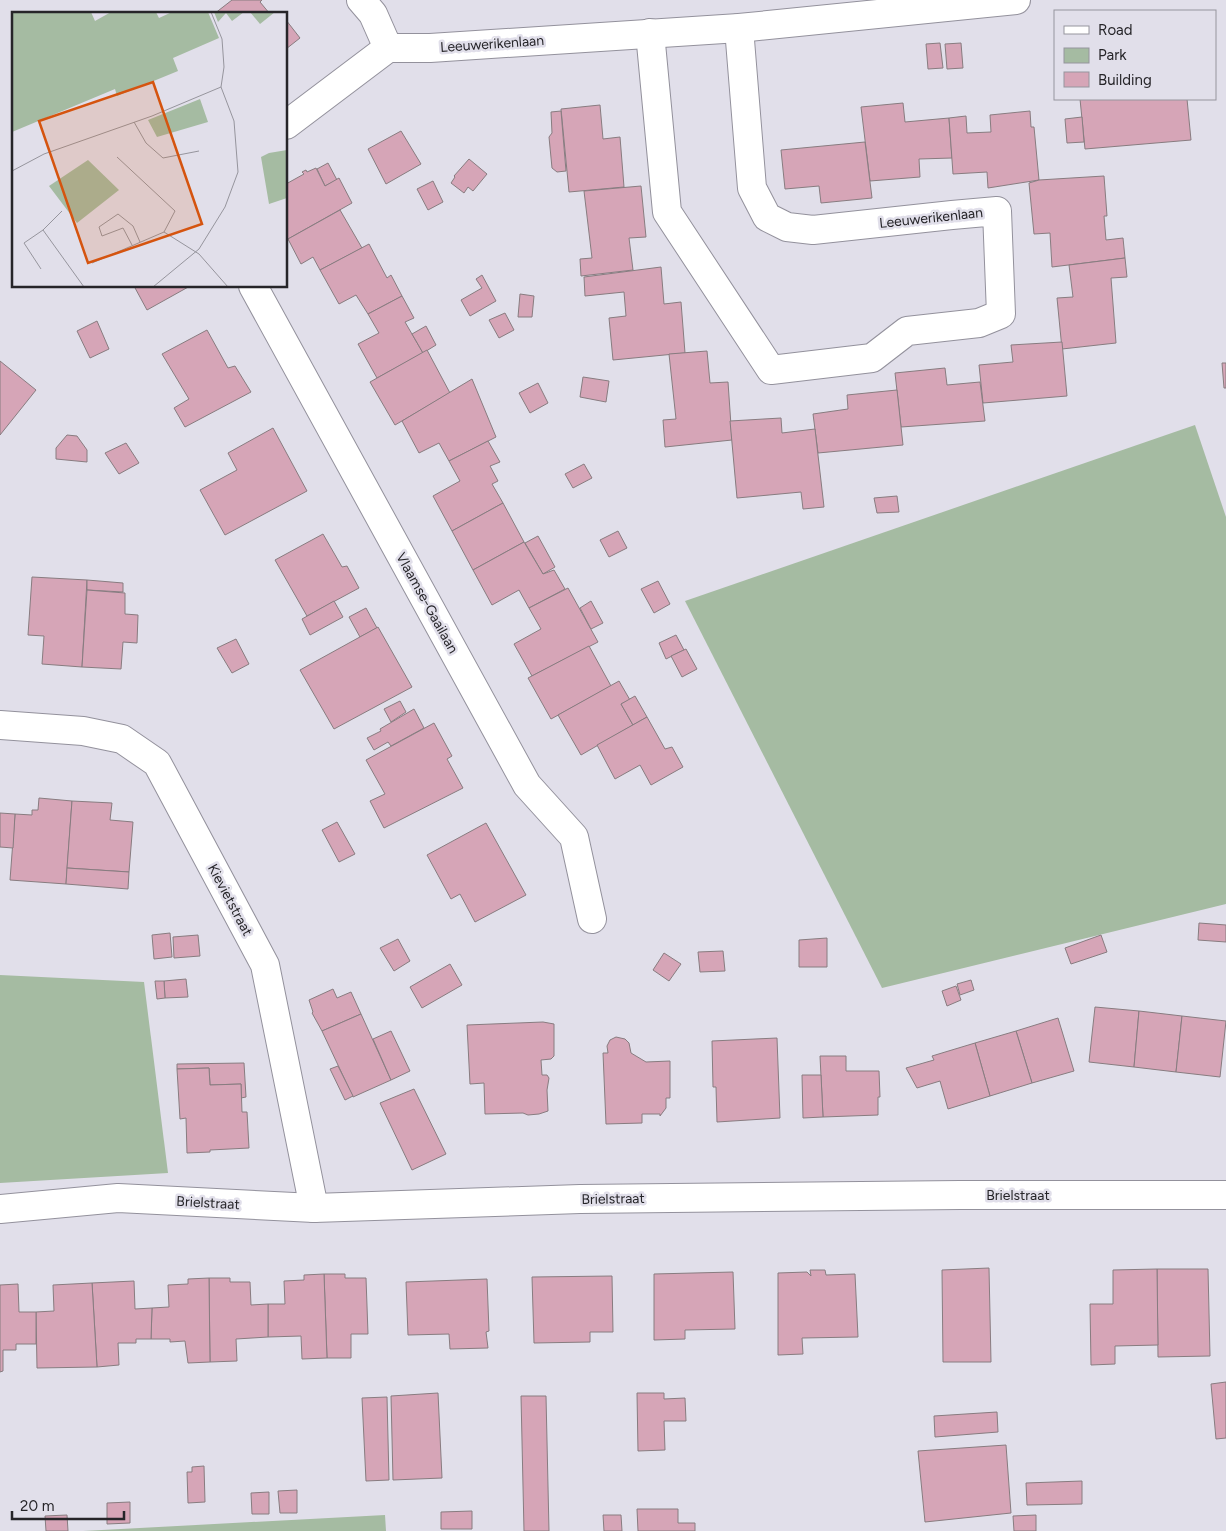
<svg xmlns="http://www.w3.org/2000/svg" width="1226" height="1531" font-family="Figtree,sans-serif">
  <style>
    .green { fill: #a5bba2 }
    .building { fill: #d6a5b7; stroke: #887c80 }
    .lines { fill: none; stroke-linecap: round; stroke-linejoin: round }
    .minor-casing { stroke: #93919c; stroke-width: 30 }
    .minor { stroke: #fff; stroke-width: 28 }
    .labels { text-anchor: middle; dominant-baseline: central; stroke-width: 5; stroke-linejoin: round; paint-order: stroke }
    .street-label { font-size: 14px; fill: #262529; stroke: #e1dfea }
    .inset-road { fill: none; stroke: #96959d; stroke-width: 1 }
    .view { fill: #d5540f; fill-opacity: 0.15; stroke: #d5540f; stroke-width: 2.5 }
    .inset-edge { fill: none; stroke: #262529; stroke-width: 2.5 }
  </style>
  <rect width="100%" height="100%" fill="#e1dfea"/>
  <g class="green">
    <polygon points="1195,425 1226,517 1226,904 882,988 685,601"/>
    <polygon points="0,975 144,982 168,1173 0,1183"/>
    <polygon points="385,1515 386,1531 83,1531"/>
  </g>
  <g class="building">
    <polygon points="232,0 262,0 260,2 270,14 214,14"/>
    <polygon points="286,20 300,38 286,49"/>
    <polygon points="940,43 943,68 928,69 926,44"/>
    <polygon points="961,43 963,68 947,69 945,44"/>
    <polygon points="1080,99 1187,99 1191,140 1085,149"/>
    <polygon points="903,103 905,122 949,118 952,158 919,159 920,177 870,181 861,107"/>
    <polygon points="600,105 603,139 620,137 624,187 569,192 561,109"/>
    <polygon points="561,111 566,171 557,172 552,168 549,137 552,133 551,112"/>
    <polygon points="1030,111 1031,127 1034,127 1039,180 988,188 987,172 953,174 949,118 966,116 967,133 991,132 990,115"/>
    <polygon points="1082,117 1084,142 1067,143 1065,119"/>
    <polygon points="401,131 421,164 386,184 368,149"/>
    <polygon points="865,142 872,198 821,203 819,186 785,189 781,150"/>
    <polygon points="469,159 487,174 473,191 468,187 464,193 451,183 455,177 454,176"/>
    <polygon points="328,163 337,180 325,186 317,169"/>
    <polygon points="316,168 325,186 339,178 352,203 288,239 286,236 286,184 304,174 302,172 306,170 307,172"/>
    <polygon points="1104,176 1107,216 1104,216 1106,240 1123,238 1125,258 1052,267 1050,233 1034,234 1029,183 1039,180"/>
    <polygon points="433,181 443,202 428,210 417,189"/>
    <polygon points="641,186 646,237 629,238 633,270 581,276 580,259 592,258 584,191"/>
    <polygon points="340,210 362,248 320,270 313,257 301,264 288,239"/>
    <polygon points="369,244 387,278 391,275 402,296 368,314 356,295 339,304 320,270"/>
    <polygon points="1125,258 1127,277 1111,278 1116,343 1062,349 1057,298 1073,297 1069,265"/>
    <polygon points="661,267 664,304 681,302 685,353 613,360 609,318 626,316 624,292 585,296 584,277"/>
    <polygon points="482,275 496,301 470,316 461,300 482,288 476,279"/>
    <polygon points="134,286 190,286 147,310"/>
    <polygon points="520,294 534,296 532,317 518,317"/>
    <polygon points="402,296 414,318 405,322 423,353 377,378 358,344 379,333 368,314"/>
    <polygon points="505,313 514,330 499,338 489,320"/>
    <polygon points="97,321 109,349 90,358 77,331"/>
    <polygon points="426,326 436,345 423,353 412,334"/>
    <polygon points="207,330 228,368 235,366 251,392 185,427 174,408 189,399 162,354"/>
    <polygon points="1062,342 1067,396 983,403 979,365 1013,362 1011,345"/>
    <polygon points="427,350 450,393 395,425 370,382"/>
    <polygon points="707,351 710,383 728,382 732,440 665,447 663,420 676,419 669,354"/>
    <polygon points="0,361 36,390 0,435"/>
    <polygon points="1222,363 1226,363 1226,388 1224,388"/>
    <polygon points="945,368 947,385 980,382 985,421 901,427 895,373"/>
    <polygon points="583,377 609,381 606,402 580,397"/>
    <polygon points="472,379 496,437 449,461 439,443 419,453 402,421"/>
    <polygon points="538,383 548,403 530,413 519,393"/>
    <polygon points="897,390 903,445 818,453 813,414 848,409 847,395"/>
    <polygon points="781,418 782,433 815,429 824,507 803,509 801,492 737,498 730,421"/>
    <polygon points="273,428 307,491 225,535 200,490 237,470 228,453"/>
    <polygon points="67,435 77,436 87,450 87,462 56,459 56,448"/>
    <polygon points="488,441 500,462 490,466 498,481 492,484 503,503 452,531 433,496 460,481 449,461"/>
    <polygon points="126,443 139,463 119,474 105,453"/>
    <polygon points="584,464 592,478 573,488 565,474"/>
    <polygon points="897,496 899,512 877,513 874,498"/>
    <polygon points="503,503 524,542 473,570 452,531"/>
    <polygon points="618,531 627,548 609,557 600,540"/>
    <polygon points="323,534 342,567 347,566 359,588 307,616 275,560"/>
    <polygon points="538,536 555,567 543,574 525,543"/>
    <polygon points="524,542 543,574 554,570 565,589 529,608 519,590 492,605 473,570"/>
    <polygon points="32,577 87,580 82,667 42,664 44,636 28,635"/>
    <polygon points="87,580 123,583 123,592 87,590"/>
    <polygon points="658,581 670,604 654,613 641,589"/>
    <polygon points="568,588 598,642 532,676 514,644 541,629 529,608"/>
    <polygon points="87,590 125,593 125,614 138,615 137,643 123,642 121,669 82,667"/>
    <polygon points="334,601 343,617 310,635 302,619"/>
    <polygon points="591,601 603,623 591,629 580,608"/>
    <polygon points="366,608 377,628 360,637 349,617"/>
    <polygon points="378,627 412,687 334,729 300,670"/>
    <polygon points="676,635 684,650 666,659 659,643"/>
    <polygon points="236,639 249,664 232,673 217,648"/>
    <polygon points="589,646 611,686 551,719 528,678"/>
    <polygon points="686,649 697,669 682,677 671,656"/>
    <polygon points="619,681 630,700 621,704 633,725 581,755 558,715"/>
    <polygon points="635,696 647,717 633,725 621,704"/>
    <polygon points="400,701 406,712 391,722 384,709"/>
    <polygon points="414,709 424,728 391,746 388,742 374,750 367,738 381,731 380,729"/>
    <polygon points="647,717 665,749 672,747 683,767 651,785 640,765 615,779 597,745"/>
    <polygon points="434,723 452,756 447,759 463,788 384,828 370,801 385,794 366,760"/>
    <polygon points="39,798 72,801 66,884 10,880 15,814 32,815 32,810 38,810"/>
    <polygon points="72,801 112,803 110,820 133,822 129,872 67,868"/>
    <polygon points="0,813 15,814 13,848 0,847"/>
    <polygon points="337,822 355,854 339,862 322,830"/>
    <polygon points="486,823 526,895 475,922 460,894 451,899 427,855"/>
    <polygon points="67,868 129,872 128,889 66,884"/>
    <polygon points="1199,923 1226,925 1226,942 1198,940"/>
    <polygon points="170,933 172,957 154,959 152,935"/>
    <polygon points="198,935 200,956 174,958 173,937"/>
    <polygon points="1101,935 1107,952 1071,964 1065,948"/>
    <polygon points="827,938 827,967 799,967 799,940"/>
    <polygon points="398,939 410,961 394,971 380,948"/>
    <polygon points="723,951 725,971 700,972 698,952"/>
    <polygon points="664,953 681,964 669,981 653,970"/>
    <polygon points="450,964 462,985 422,1008 410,987"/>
    <polygon points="186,979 188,997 165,998 164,981"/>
    <polygon points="971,980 974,990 960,995 957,984"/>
    <polygon points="155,981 164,981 165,998 157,999"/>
    <polygon points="956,986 961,1000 947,1006 942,991"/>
    <polygon points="333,989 337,998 351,992 361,1014 322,1031 312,1013 313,1012 309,1000"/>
    <polygon points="1095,1007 1139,1011 1134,1067 1089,1062"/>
    <polygon points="1139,1011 1182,1016 1176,1072 1134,1067"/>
    <polygon points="361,1014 391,1080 353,1097 322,1031"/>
    <polygon points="1182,1016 1226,1021 1220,1077 1176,1072"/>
    <polygon points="1058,1018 1074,1071 1032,1083 1016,1031"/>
    <polygon points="543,1022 554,1024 554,1056 551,1059 541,1060 542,1075 547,1075 549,1078 547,1090 548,1111 539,1114 528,1115 523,1113 485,1114 484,1083 470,1084 467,1025"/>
    <polygon points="391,1031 410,1071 391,1080 373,1039"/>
    <polygon points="1016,1031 1032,1083 990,1096 975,1043"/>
    <polygon points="616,1037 625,1039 629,1043 631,1053 646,1062 670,1061 670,1098 666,1098 666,1108 660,1116 660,1114 642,1114 642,1123 606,1124 603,1053 608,1053 607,1046 610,1040"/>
    <polygon points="777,1038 780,1118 717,1122 716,1087 713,1087 712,1041"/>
    <polygon points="975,1043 990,1096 948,1109 940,1081 917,1088 906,1068 934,1060 932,1056"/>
    <polygon points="820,1056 846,1056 846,1071 879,1071 880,1097 878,1097 878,1115 823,1117"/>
    <polygon points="244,1063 246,1097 241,1098 241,1084 210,1085 209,1068 177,1069 177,1064"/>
    <polygon points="338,1066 353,1096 345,1100 330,1069"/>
    <polygon points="209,1068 210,1085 241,1084 242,1112 247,1112 249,1148 210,1150 210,1152 187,1153 186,1118 180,1119 177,1069"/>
    <polygon points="802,1075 821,1075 823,1117 803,1118"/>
    <polygon points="414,1089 446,1154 412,1170 380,1103"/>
    <polygon points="989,1268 991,1362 943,1362 942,1270"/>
    <polygon points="1157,1269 1208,1269 1210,1356 1158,1357"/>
    <polygon points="1157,1269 1158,1345 1115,1346 1115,1364 1091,1365 1090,1304 1113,1304 1113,1270"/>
    <polygon points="810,1270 825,1270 826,1275 855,1274 858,1337 802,1338 803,1354 778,1355 778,1273 807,1272 811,1276"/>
    <polygon points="733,1272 735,1329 685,1330 685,1339 654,1340 654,1274"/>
    <polygon points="324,1274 345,1274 345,1278 366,1278 368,1334 351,1334 351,1358 327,1358"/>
    <polygon points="324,1274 327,1358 302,1359 301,1336 268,1337 268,1304 285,1304 284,1281 304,1280 304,1275"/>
    <polygon points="612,1276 613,1332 590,1332 590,1342 534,1343 532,1277"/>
    <polygon points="209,1278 230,1278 230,1282 250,1282 251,1305 268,1304 268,1337 236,1339 237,1361 210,1362"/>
    <polygon points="209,1278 210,1362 188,1363 185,1341 170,1342 170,1339 151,1339 152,1308 169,1307 168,1285 188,1284 188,1279"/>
    <polygon points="487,1279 489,1331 486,1332 488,1348 450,1349 449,1334 408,1335 406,1282"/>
    <polygon points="134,1281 135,1309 152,1308 151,1339 136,1339 136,1343 118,1343 119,1365 97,1367 92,1283"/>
    <polygon points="92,1283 97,1367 37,1368 36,1312 54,1311 53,1285"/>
    <polygon points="18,1284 19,1312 36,1312 36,1344 16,1344 16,1350 3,1350 3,1371 0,1372 0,1285"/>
    <polygon points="1226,1382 1226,1438 1216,1439 1211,1384"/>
    <polygon points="438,1393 442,1478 393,1480 391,1396"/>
    <polygon points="637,1393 664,1393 664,1399 685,1398 686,1421 664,1421 665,1450 638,1451"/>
    <polygon points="521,1396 546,1396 549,1531 524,1531"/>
    <polygon points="387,1397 389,1480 366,1481 362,1398"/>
    <polygon points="997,1412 998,1432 935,1437 934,1416"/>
    <polygon points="1006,1445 1011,1513 925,1522 918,1451"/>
    <polygon points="204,1466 205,1502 188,1503 187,1472 192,1472 192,1467"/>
    <polygon points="1082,1481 1082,1504 1027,1505 1026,1483"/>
    <polygon points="297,1490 297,1513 280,1513 278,1491"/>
    <polygon points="269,1492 269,1514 252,1514 251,1493"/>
    <polygon points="130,1502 130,1523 107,1524 107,1503"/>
    <polygon points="637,1509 678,1509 678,1523 695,1523 695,1531 638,1531"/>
    <polygon points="472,1511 472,1529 441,1529 441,1512"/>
    <polygon points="67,1515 68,1531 46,1531 45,1516"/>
    <polygon points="603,1515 621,1515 622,1531 604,1531"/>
    <polygon points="1036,1515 1036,1531 1014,1531 1013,1516"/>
  </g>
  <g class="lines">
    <g class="minor-casing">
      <g id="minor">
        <polyline points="361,0 373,14 388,48"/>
        <polyline points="650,33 667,212 771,370 872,358 907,331 979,323 1001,314 997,211 952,215 813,230 787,227 767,217 752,188 739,28"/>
        <polyline points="388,48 430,48 739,28 1016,0"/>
        <polyline points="286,125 388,48"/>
        <polyline points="253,286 527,785 574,837 592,919"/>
        <polyline points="0,725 83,731 122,739 157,763 265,965 314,1208"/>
        <polyline points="0,1209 118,1198 314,1208 580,1199 960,1195 1226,1195"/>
      </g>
    </g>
    <use href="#minor" class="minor"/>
  </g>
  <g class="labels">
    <g class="street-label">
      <text transform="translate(492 44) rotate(-4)">Leeuwerikenlaan</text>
      <text transform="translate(931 218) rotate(-6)">Leeuwerikenlaan</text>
      <text transform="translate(427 603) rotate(61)">Vlaamse-Gaailaan</text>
      <text transform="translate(230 900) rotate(62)">Kievietstraat</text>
      <text x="1018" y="1195">Brielstraat</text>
      <text transform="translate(613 1199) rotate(-1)">Brielstraat</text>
      <text transform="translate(208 1203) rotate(3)">Brielstraat</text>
    </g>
  </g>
  <g transform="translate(12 12)">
    <rect width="275" height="275" fill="#e1dfea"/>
    <path d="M 0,0 L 79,0 L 83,9 L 99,0 L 144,0 L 147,6 L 160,0 L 196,0 L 207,26 L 161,46 L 166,59 L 105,84 L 103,77 L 0,120 ZM 202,0 L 232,0 L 220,9 L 214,1 L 206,10 ZM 238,0 L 263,0 L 248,12 ZM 188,87 L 196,110 L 145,125 L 136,108 ZM 275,138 L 275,186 L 257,192 L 249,145 L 257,141 ZM 76,148 L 107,178 L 65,211 L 37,174 Z" fill="#a5bba2"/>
    <path class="inset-road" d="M 199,0 L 210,27 L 212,55 L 209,75M 122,110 L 134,131 L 151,146 L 187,139M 105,145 L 163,199 L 152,220M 0,159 L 32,142 L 140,104 L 209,75M 31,218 L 50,199M 152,220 L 187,242 L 216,275M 120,233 L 111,216 L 90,224 L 87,215 L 106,202 L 121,214 L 128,230M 80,251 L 152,220M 29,257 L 12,231 L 31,218 L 72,275M 141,275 L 187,237 L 213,195 L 226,160 L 222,109 L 209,75"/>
    <path class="view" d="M 141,70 L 190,212 L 76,251 L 27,109 Z"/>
    <rect width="275" height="275" class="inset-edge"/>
  </g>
  <rect x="1054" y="10" width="162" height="90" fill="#e1dfea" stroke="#96959d"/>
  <rect x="1064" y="26" width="25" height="8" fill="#ffffff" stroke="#96959d"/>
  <text x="1098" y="35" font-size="15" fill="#262529">Road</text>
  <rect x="1064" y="48" width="25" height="15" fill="#a5bba2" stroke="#96959d"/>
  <text x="1098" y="60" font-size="15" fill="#262529">Park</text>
  <rect x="1064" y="72" width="25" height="15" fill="#d6a5b7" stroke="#96959d"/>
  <text x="1098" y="85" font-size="15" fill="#262529">Building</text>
  <path d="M12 1511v8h112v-8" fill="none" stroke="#262529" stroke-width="2.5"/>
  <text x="20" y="1511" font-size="15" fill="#262529" stroke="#e1dfea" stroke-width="4" paint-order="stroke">20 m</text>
</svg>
